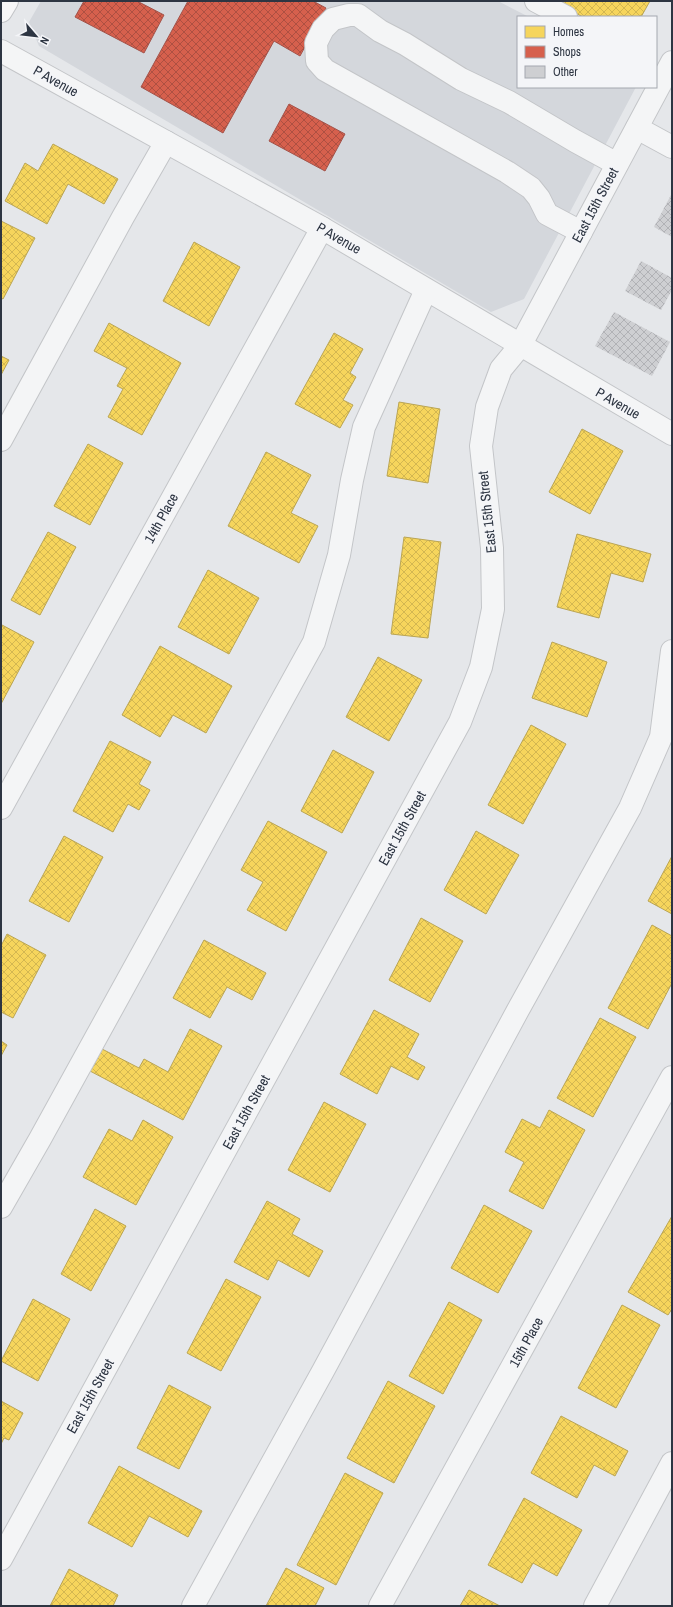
<svg xmlns="http://www.w3.org/2000/svg" width="673" height="1607" font-family="'Archivo Narrow',sans-serif">
  <style>
    .built { fill: #d4d7dc }
    .homes { fill: url(#homes-cross-hatch); stroke: #baa554 }
    .shops { fill: url(#shops-cross-hatch); stroke: #a3534a }
    .building { fill: url(#building-cross-hatch) }
    .lines { fill: none; stroke-linecap: round; stroke-linejoin: round }
    .minor-casing { stroke: #c3c5c8; stroke-width: 24 }
    .major-casing { stroke: #c2c4c7; stroke-width: 24 }
    .minor { stroke: #f4f5f6; stroke-width: 22 }
    .major { stroke: #f7f7f8; stroke-width: 22 }
    .labels { text-anchor: middle; dominant-baseline: central; stroke-width: 4; stroke-linejoin: round; paint-order: stroke }
    .street-label { font-size: 14px; fill: #2d3542; stroke: #f4f5f8 }
  </style>
  <defs>
    <pattern id="homes-cross-hatch" width="8" height="8" patternUnits="userSpaceOnUse"><rect width="8" height="8" fill="#f6d55c"/><path d="M0 0l8 8M0 8l8-8" fill="none" stroke="#d3b751"/></pattern>
    <pattern id="shops-cross-hatch" width="8" height="8" patternUnits="userSpaceOnUse"><rect width="8" height="8" fill="#d6604d"/><path d="M0 0l8 8M0 8l8-8" fill="none" stroke="#ae5042"/></pattern>
    <pattern id="building-cross-hatch" width="8" height="8" patternUnits="userSpaceOnUse"><rect width="8" height="8" fill="#cecfd2"/><path d="M0 0l8 8M0 8l8-8" fill="none" stroke="#b1b2b6"/></pattern>
  </defs>
  <rect width="100%" height="100%" fill="#e5e7ea"/>
  <polygon class="built" points="41,1 498,1 529,17 518,17 518,87 636,87 524,299 491,312 39,46 29,22"/>
  <g class="homes">
    <polygon points="553,1 650,1 641,17 583,17"/>
    <polygon points="53,144 118,179 104,204 68,184 47,224 5,201 25,163 38,171"/>
    <polygon points="1,221 35,238 3,299 1,298"/>
    <polygon points="194,242 240,267 209,326 163,301"/>
    <polygon points="109,323 181,363 142,435 108,417 123,389 117,386 127,368 94,351"/>
    <polygon points="334,333 363,349 350,373 356,377 343,400 353,405 340,428 295,404"/>
    <polygon points="1,356 9,360 1,375"/>
    <polygon points="399,402 440,409 428,483 387,476"/>
    <polygon points="582,429 623,451 590,514 549,492"/>
    <polygon points="88,444 123,463 90,525 54,506"/>
    <polygon points="266,452 311,475 291,513 318,526 299,563 228,526"/>
    <polygon points="48,532 76,547 40,615 11,600"/>
    <polygon points="577,534 651,554 643,582 611,573 599,618 557,607"/>
    <polygon points="404,537 441,542 428,638 391,634"/>
    <polygon points="208,570 259,598 229,654 178,627"/>
    <polygon points="2,625 34,642 1,704 1,626"/>
    <polygon points="552,642 607,662 587,717 532,698"/>
    <polygon points="160,646 232,686 206,733 173,715 160,737 122,715"/>
    <polygon points="378,657 422,680 389,741 346,717"/>
    <polygon points="531,725 566,744 523,824 488,805"/>
    <polygon points="110,741 151,762 139,784 150,790 139,810 128,804 113,832 73,811"/>
    <polygon points="333,750 374,772 342,833 301,811"/>
    <polygon points="268,821 327,852 286,931 247,910 263,882 241,870"/>
    <polygon points="476,831 519,855 486,914 444,890"/>
    <polygon points="64,836 103,857 69,922 29,901"/>
    <polygon points="672,856 672,914 648,901"/>
    <polygon points="421,918 463,941 430,1002 389,980"/>
    <polygon points="652,925 672,936 672,983 648,1029 608,1008"/>
    <polygon points="7,934 46,955 13,1018 1,1012 1,946"/>
    <polygon points="204,940 266,973 252,1000 227,987 210,1018 173,998"/>
    <polygon points="374,1010 419,1034 407,1057 425,1067 418,1080 391,1066 377,1094 340,1074"/>
    <polygon points="600,1018 636,1037 593,1117 557,1098"/>
    <polygon points="190,1029 222,1046 183,1120 90,1071 102,1049 139,1068 144,1059 168,1072"/>
    <polygon points="1,1041 7,1045 1,1056"/>
    <polygon points="324,1102 366,1124 330,1192 288,1170"/>
    <polygon points="549,1110 585,1130 543,1209 509,1191 524,1162 505,1152 522,1119 540,1128"/>
    <polygon points="143,1120 173,1137 136,1205 83,1177 109,1129 132,1141"/>
    <polygon points="267,1201 300,1219 292,1234 323,1251 309,1277 278,1260 268,1280 234,1262"/>
    <polygon points="484,1205 532,1231 498,1293 451,1268"/>
    <polygon points="95,1209 126,1226 91,1291 61,1274"/>
    <polygon points="672,1216 672,1309 668,1315 628,1292"/>
    <polygon points="226,1279 261,1297 221,1371 187,1353"/>
    <polygon points="33,1299 70,1319 38,1381 1,1361"/>
    <polygon points="449,1302 482,1320 443,1394 409,1376"/>
    <polygon points="622,1305 660,1325 616,1408 578,1388"/>
    <polygon points="388,1381 435,1406 394,1483 347,1458"/>
    <polygon points="169,1385 211,1407 179,1469 137,1448"/>
    <polygon points="1,1401 23,1413 9,1440 4,1438 1,1444"/>
    <polygon points="561,1416 628,1451 615,1476 594,1465 577,1498 531,1473"/>
    <polygon points="119,1466 202,1511 188,1537 149,1516 132,1547 88,1523"/>
    <polygon points="345,1473 383,1493 336,1585 297,1565"/>
    <polygon points="524,1498 582,1530 557,1576 533,1563 522,1583 488,1565"/>
    <polygon points="286,1568 324,1588 315,1606 266,1606"/>
    <polygon points="69,1569 118,1595 113,1606 50,1606"/>
    <polygon points="469,1590 500,1606 460,1606"/>
  </g>
  <g class="shops">
    <polygon points="84,1 137,1 164,15 144,53 75,17"/>
    <polygon points="188,1 313,1 326,8 300,56 274,41 223,133 141,87"/>
    <polygon points="289,104 345,134 325,171 269,141"/>
  </g>
  <g class="building">
    <polygon points="672,193 672,237 654,227"/>
    <polygon points="641,261 672,278 672,290 661,310 625,291"/>
    <polygon points="614,312 670,342 652,376 595,346"/>
  </g>
  <g class="lines">
    <g class="minor-casing">
      <g id="minor">
        <polyline points="536,1 566,17"/>
        <polyline points="1,51 322,228 672,434"/>
        <polyline points="637,128 672,147"/>
        <polyline points="581,232 547,214 539,198 531,188 507,172 325,70 317,61 316,43 323,29 333,19 349,15 358,15 380,31 405,44 461,79 509,102 575,141 617,164"/>
        <polyline points="1,440 123,217 166,142"/>
        <polyline points="1,808 322,228"/>
        <polyline points="1,1207 40,1139 314,642 339,555 352,480 364,427 426,290"/>
        <polyline points="1,1559 460,722 481,667 493,609 492,548 481,446 487,407 501,369 520,346 672,62"/>
        <polyline points="193,1606 323,1371 518,1010 630,808 661,737 672,651"/>
        <polyline points="380,1606 672,1077"/>
        <polyline points="595,1606 672,1463"/>
      </g>
    </g>
    <g class="major-casing">
      <polyline id="major" points="1,11 7,1"/>
    </g>
    <use href="#minor" class="minor"/>
    <use href="#major" class="major"/>
  </g>
  <g class="labels">
    <g class="street-label">
      <text transform="translate(56 81) rotate(29)">P Avenue</text>
      <text transform="translate(595 205) rotate(-62)">East 15th Street</text>
      <text transform="translate(339 238) rotate(30)">P Avenue</text>
      <text transform="translate(618 403) rotate(30)">P Avenue</text>
      <text transform="translate(487 512) rotate(-96)">East 15th Street</text>
      <text transform="translate(161 518) rotate(-61)">14th Place</text>
      <text transform="translate(402 828) rotate(-61)">East 15th Street</text>
      <text transform="translate(246 1112) rotate(-61)">East 15th Street</text>
      <text transform="translate(526 1342) rotate(-61)">15th Place</text>
      <text transform="translate(90 1396) rotate(-61)">East 15th Street</text>
    </g>
  </g>
  <rect width="673" height="1607" fill="none" stroke="#2d3542" stroke-width="4"/>
  <rect x="517" y="16" width="140" height="72" fill="#f4f5f8" stroke="#a4a8af"/>
  <rect x="525" y="26" width="20" height="12" fill="#f6d55c" stroke="#a4a8af"/>
  <text x="553" y="36" font-size="12" fill="#2d3542">Homes</text>
  <rect x="525" y="46" width="20" height="12" fill="#d6604d" stroke="#a4a8af"/>
  <text x="553" y="56" font-size="12" fill="#2d3542">Shops</text>
  <rect x="525" y="66" width="20" height="12" fill="#cecfd2" stroke="#a4a8af"/>
  <text x="553" y="76" font-size="12" fill="#2d3542">Other</text>
  <g transform="translate(36 36) rotate(118)" stroke="#f4f5f8" stroke-width="3" paint-order="stroke">
  <path d="M0-3L7 15L0 10L-7 15Z" fill="#2d3542"/>
  <text y="-6" font-size="11" font-weight="bold" text-anchor="middle" fill="#2d3542">N</text>
  </g>
</svg>
